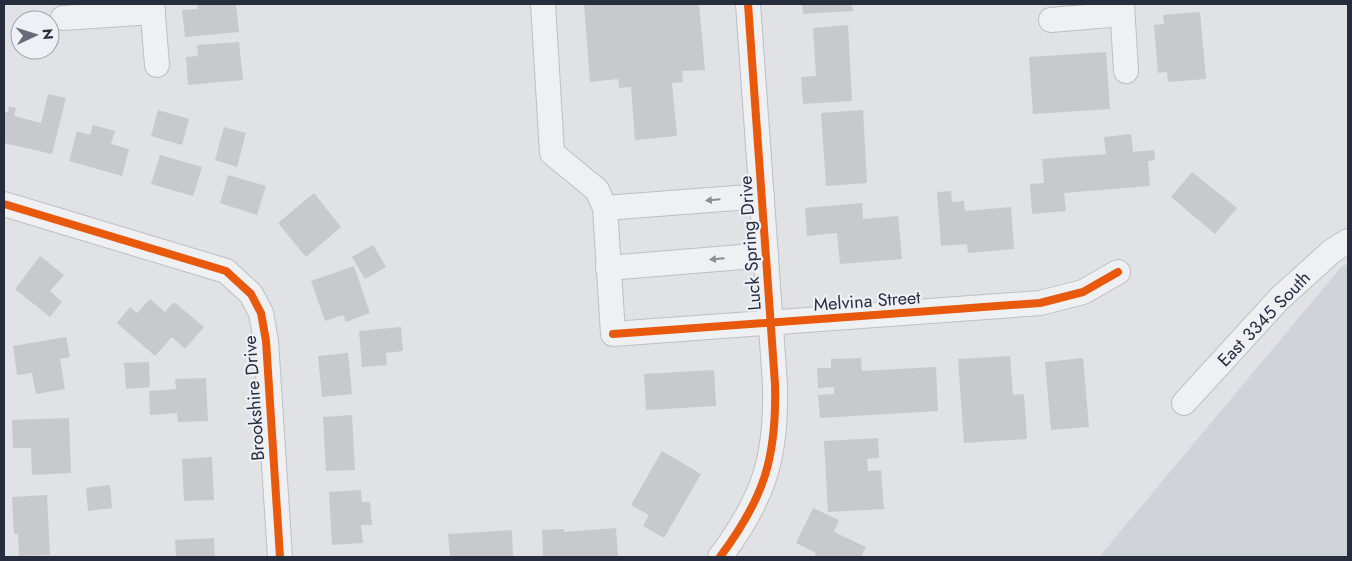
<svg xmlns="http://www.w3.org/2000/svg" width="1352" height="561" font-family="Jost,sans-serif">
  <style>
    .built { fill: #d0d3da }
    .building { fill: #c7c9cd }
    .lines { fill: none; stroke-linecap: round; stroke-linejoin: round }
    .minor-casing { stroke: #bdbfc2; stroke-width: 26 }
    .minor { stroke: #eff0f2; stroke-width: 24 }
    .cycleway-casing { stroke: #edf0f5; stroke-width: 11 }
    .cycleway { stroke: #e8590c; stroke-width: 8 }
    .oneway { fill: #8b8e98 }
    .labels { text-anchor: middle; dominant-baseline: central; stroke-width: 4.5; stroke-linejoin: round; paint-order: stroke }
    .street-label { font-size: 18px; fill: #272d3e; stroke: #edf0f5 }
  </style>
  <rect width="100%" height="100%" fill="#e0e2e5"/>
  <polygon class="built" points="1348,264 1348,557 1099,557 1342,266"/>
  <g class="building">
    <polygon points="197,4 236,4 239,32 185,37 182,10 198,9"/>
    <polygon points="584,4 699,4 705,70 682,71 683,82 672,83 677,136 635,140 631,87 619,88 618,79 590,82"/>
    <polygon points="802,4 852,4 853,11 803,14"/>
    <polygon points="1200,12 1206,79 1168,82 1167,72 1158,73 1154,25 1164,24 1163,15"/>
    <polygon points="848,25 852,101 803,104 801,77 816,76 813,28"/>
    <polygon points="239,42 243,80 188,85 186,57 198,56 197,45"/>
    <polygon points="1106,52 1110,109 1033,114 1029,57"/>
    <polygon points="48,94 66,98 52,154 4,143 4,111 8,112 9,106 16,108 14,116 41,123"/>
    <polygon points="158,110 189,119 182,145 151,136"/>
    <polygon points="863,110 867,183 826,186 821,113"/>
    <polygon points="93,125 115,131 111,144 129,149 122,176 69,161 77,131 90,135"/>
    <polygon points="224,127 246,133 237,167 215,160"/>
    <polygon points="1131,134 1133,152 1154,150 1155,160 1148,161 1150,186 1064,193 1066,211 1032,214 1030,184 1044,183 1042,159 1106,154 1104,137"/>
    <polygon points="160,155 202,167 193,196 151,184"/>
    <polygon points="1192,172 1237,208 1215,234 1171,197"/>
    <polygon points="228,175 266,186 257,215 220,203"/>
    <polygon points="951,191 952,202 964,201 965,211 1011,207 1014,249 968,253 967,244 941,246 937,192"/>
    <polygon points="314,193 341,227 306,257 278,223"/>
    <polygon points="862,203 863,219 898,216 902,259 840,264 837,233 807,236 805,208"/>
    <polygon points="373,245 386,267 365,279 352,257"/>
    <polygon points="40,256 64,275 50,291 62,302 50,317 15,289"/>
    <polygon points="354,266 370,313 346,322 343,315 325,321 311,281"/>
    <polygon points="150,299 165,312 174,302 204,327 185,349 172,337 155,356 117,323 130,307 137,313"/>
    <polygon points="401,327 403,351 386,353 387,365 362,367 359,331"/>
    <polygon points="66,337 70,357 60,359 65,389 36,394 32,373 17,375 13,346"/>
    <polygon points="348,353 352,394 322,397 318,356"/>
    <polygon points="1010,356 1013,395 1024,394 1027,439 964,443 958,359"/>
    <polygon points="861,358 862,371 936,367 938,411 820,418 818,395 834,394 834,387 818,388 817,368 831,368 831,359"/>
    <polygon points="1083,358 1089,427 1051,430 1045,362"/>
    <polygon points="149,362 150,387 126,389 124,363"/>
    <polygon points="714,370 716,406 646,410 644,374"/>
    <polygon points="206,378 208,421 178,422 177,413 150,415 149,391 176,389 175,379"/>
    <polygon points="352,415 355,470 326,471 323,417"/>
    <polygon points="69,418 71,473 32,475 31,448 13,448 12,420"/>
    <polygon points="878,438 879,458 867,459 868,471 881,470 884,509 828,512 824,441"/>
    <polygon points="662,451 701,474 664,538 643,526 649,515 631,505"/>
    <polygon points="212,457 214,500 184,501 182,459"/>
    <polygon points="110,485 112,508 88,511 86,488"/>
    <polygon points="361,490 362,502 370,502 372,525 361,525 363,543 332,545 329,492"/>
    <polygon points="47,495 50,555 19,556 18,534 14,534 12,497"/>
    <polygon points="813,508 839,520 834,532 866,547 861,557 814,557 816,553 796,543"/>
    <polygon points="616,528 618,557 543,557 542,530 564,529 564,532"/>
    <polygon points="512,530 513,557 450,557 448,534"/>
    <polygon points="214,538 215,557 176,557 175,540"/>
  </g>
  <g class="lines">
    <g class="minor-casing">
      <g id="minor">
        <polyline points="152,4 157,65"/>
        <polyline points="543,4 552,153 597,190 605,208 613,334 1040,303 1083,292 1118,272"/>
        <polyline points="1122,4 1126,71"/>
        <polyline points="63,18 153,12"/>
        <polyline points="1051,20 1122,14"/>
        <polyline points="4,204 226,271 251,294 261,313 266,341 280,557"/>
        <polyline points="605,208 762,196"/>
        <polyline points="608,268 766,255"/>
        <polyline points="1184,403 1279,299 1332,251 1348,241"/>
        <path d="M 720,557 C 764,498 777,458 775,384 L 748,4"/>
      </g>
    </g>
    <use href="#minor" class="minor"/>
    <g class="cycleway-casing">
      <g id="cycleway">
        <polyline points="4,204 226,271 251,294 261,313 266,341 280,557"/>
        <polyline points="613,334 1040,303 1083,292 1118,272"/>
        <path d="M 720,557 C 764,498 777,458 775,384 L 748,4"/>
      </g>
    </g>
    <use href="#cycleway" class="cycleway"/>
  </g>
  <defs><path id="oneway-solid" d="M-6-.8H1V-3.2L6.5 0L1 3.2V.8H-6Z" transform="scale(1.25)"/></defs>
  <g class="oneway">
    <use href="#oneway-solid" transform="translate(713 200) rotate(175)"/>
    <use href="#oneway-solid" transform="translate(717 259) rotate(175)"/>
  </g>
  <g class="labels">
    <g class="street-label">
      <text transform="translate(750 243) rotate(-94)">Luck Spring Drive</text>
      <text transform="translate(867 301) rotate(-4)">Melvina Street</text>
      <text transform="translate(1264 319) rotate(-46)">East 3345 South</text>
      <text transform="translate(254 398) rotate(-94)">Brookshire Drive</text>
    </g>
  </g>
  <rect width="1352" height="561" fill="none" stroke="#272d3e" stroke-width="10"/>
  <g transform="translate(35 35) rotate(86)"><circle r="24" fill="#edf0f5" stroke="#9ea2ac"/>
  <path d="M0-4L9 19L0 12L-9 19Z" fill="#686c78"/>
  <text y="-8" font-size="14" font-weight="bold" text-anchor="middle" fill="#272d3e">N</text>
  </g>
</svg>
